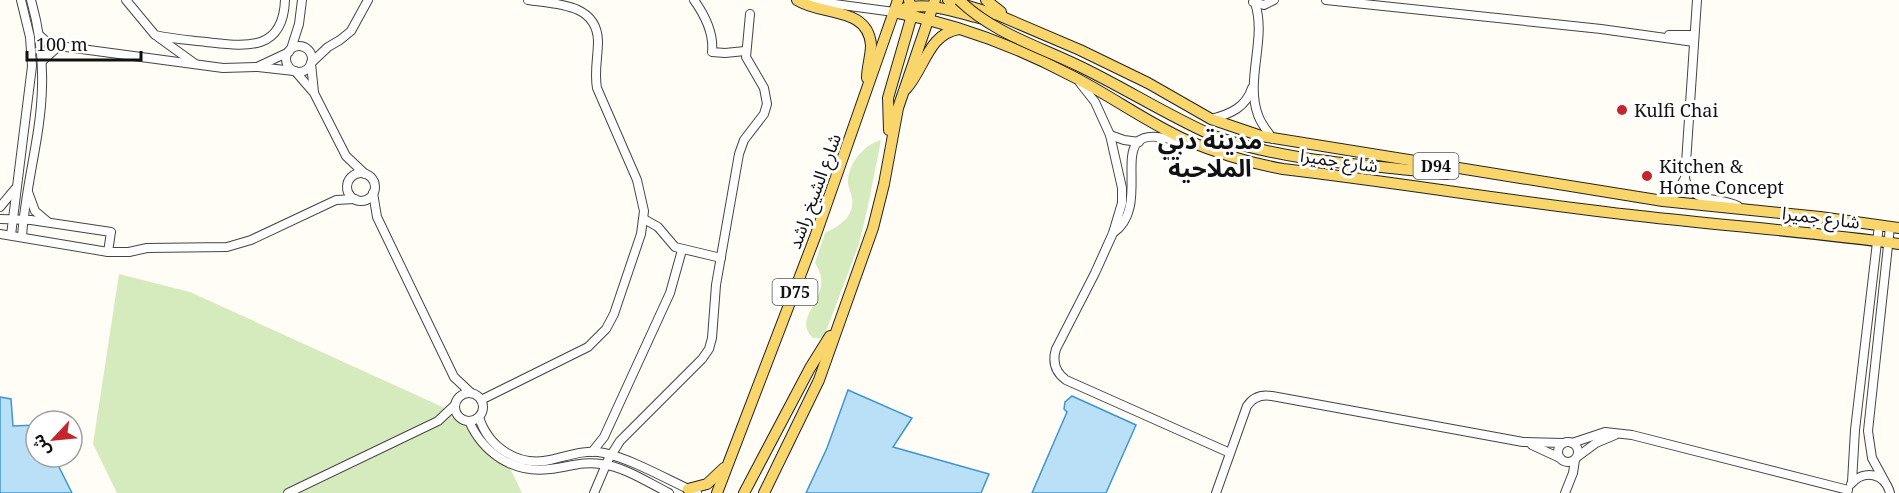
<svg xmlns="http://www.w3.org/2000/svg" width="1899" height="493" font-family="'Noto Serif','Noto Sans Arabic',serif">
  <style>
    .green { fill: #d5ebbd }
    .water { fill: #b9e0f7; stroke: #3f96cf; stroke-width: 1.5 }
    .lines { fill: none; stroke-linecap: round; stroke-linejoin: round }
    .minor-casing { stroke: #444; stroke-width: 10 }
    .major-casing { stroke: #222; stroke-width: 12 }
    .minor { stroke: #fff; stroke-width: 8 }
    .major { stroke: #f9d66b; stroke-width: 10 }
    .major-bridge-casing { stroke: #222; stroke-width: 12; stroke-linecap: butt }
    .major-bridge { stroke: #f9d66b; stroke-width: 10 }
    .poi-dot { fill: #c4262e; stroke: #fff; stroke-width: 2 }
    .labels { text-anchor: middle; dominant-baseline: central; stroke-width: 6; stroke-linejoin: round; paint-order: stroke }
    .shield { fill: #fff; stroke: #585858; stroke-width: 1.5 }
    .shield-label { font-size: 16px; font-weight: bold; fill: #111 }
    .poi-label { font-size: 18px; fill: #111; stroke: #fff; text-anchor: start }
    .street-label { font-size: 18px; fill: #111; stroke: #fff }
    .district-label { font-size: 24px; font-weight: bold; fill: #111; stroke: #fff }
  </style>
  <rect width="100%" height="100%" fill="#fffdf5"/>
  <g class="green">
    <path d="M 881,140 L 868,206 L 859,244 L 825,334 L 821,338 L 813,338 C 789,315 838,297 815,263 L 825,233 C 840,226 855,216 852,198 C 851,193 849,188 848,184 C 847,165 863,145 881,140 Z"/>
    <polygon points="119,274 190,292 491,429 522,493 117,493 93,444"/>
  </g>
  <g class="water">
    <polygon points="848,390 912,418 893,447 989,474 981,493 806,493 827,448"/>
    <polygon points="1072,396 1136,425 1106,493 1032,493 1067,412 1064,409 1065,402"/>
    <polygon points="0,397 11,399 13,426 36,425 36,457 54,457 72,493 0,493"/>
  </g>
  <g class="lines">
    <g class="minor-casing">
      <g id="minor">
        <path d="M 126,0 L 155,35 C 172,39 189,40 206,42 C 244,46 283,53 285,0"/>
        <path d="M 694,0 C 704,14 714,34 712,52 L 725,53 L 745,51"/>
        <polyline points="805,0 894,12"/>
        <polyline points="1326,0 1601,29 1694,42"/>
        <polyline points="1253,2 1264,5 1274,0"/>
        <path d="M 1255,3 C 1267,39 1245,79 1258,115 C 1261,124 1267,131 1273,139"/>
        <polyline points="39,35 46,41 59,46 223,68 258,67 294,71"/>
        <polyline points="1669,35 1694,35"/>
        <polyline points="158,37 194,63"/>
        <circle cx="299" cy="59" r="13"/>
        <polyline points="291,49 299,24 302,0"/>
        <polyline points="42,61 59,46"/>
        <polyline points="311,63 328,47 340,40 351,31 368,0"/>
        <polyline points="311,64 314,92"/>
        <polyline points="259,66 289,52"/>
        <polyline points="295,71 314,93 346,156 365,174"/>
        <path d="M 1080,83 L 1095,102 L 1110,135 L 1122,188 L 1122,203 L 1113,233 L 1095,273 L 1056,349 C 1052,362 1055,372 1066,380 L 1230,453"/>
        <path d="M 1211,119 C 1231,114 1246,107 1252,88"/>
        <polyline points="1110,135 1124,140 1139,142"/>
        <circle cx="361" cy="187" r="14"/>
        <path d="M 1685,179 C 1693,205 1718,196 1738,206"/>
        <polyline points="28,192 35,211 48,222"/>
        <polyline points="373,193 377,217 454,377 471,393"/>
        <polyline points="1663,201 1676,194 1685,178 1697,0"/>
        <polyline points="0,207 15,189"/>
        <polyline points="0,219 31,220 111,232 108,252"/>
        <polyline points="644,219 658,227 675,247 721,258"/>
        <path d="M 1113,233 C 1159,202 1093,112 1183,143"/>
        <polyline points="0,234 108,252 129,252 147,248 227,247 251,240 336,200 355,199"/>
        <polyline points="11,235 32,66 30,37 21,0"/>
        <path d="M 22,237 C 25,186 41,137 42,87 C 43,57 39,28 31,0"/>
        <circle cx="469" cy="407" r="14"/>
        <path d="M 481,400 L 588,347 L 606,329 L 614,314 L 641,234 L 644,211 L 637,180 L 597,88 C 594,72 598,57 598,41 C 597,3 555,4 528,0"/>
        <path d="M 479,417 C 488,447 518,467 550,460 C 569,456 584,449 604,453 C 632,459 670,481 697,493"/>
        <path d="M 469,421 C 483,453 514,474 550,469 C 568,467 583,461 601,464 C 625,467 647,482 669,493"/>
        <circle cx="1568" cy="452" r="10"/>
        <polyline points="1572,443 1605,432 1632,435 1848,490"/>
        <polyline points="1532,445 1560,458"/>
        <polyline points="592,452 604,437 670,293 682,250"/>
        <polyline points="1577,457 1596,443 1615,435"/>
        <polyline points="1852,482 1855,430 1879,225"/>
        <polyline points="1885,482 1872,458 1868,431 1890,227"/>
        <path d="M 1851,484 C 1864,469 1885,473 1890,493"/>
        <polyline points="288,493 438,421 455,405"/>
        <polyline points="594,493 608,460 620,441 702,359 709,349 712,338 716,285 739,154 744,140 764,114 767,104 764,88 746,57 750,14"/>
        <path d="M 1216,493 L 1247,406 C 1253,397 1261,394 1272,396 L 1523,442 L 1563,443"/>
        <polyline points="1565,493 1573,473 1575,460"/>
      </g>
    </g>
    <g class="major-casing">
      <g id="major">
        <path d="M 797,0 C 821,16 868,6 871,45 C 871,56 867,67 867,78"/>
        <polyline points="948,0 998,15 1080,50 1148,83 1211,119 1261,136 1663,201 1820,217 1899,228"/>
        <polyline points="986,0 1001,12"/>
        <path d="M 905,8 C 931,2 958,13 983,19"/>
        <path d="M 894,12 C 955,24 1015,46 1070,75 C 1110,95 1146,122 1186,140 C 1217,153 1249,163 1283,169 C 1402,183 1521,203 1640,216 C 1727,226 1813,232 1899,244"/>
        <path d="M 906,89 C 925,68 928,34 959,29"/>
        <polyline points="889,130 888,98 912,15 909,0"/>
        <path d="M 1214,136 C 1289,163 1368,164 1446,174"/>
        <polyline points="688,489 707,484 724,468"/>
        <polyline points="717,493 815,237 898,0"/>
        <polyline points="744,493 810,368 830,336"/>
        <polyline points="764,493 819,380 873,228 884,184 898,108 935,0"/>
      </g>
    </g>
    <use href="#minor" class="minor"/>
    <use href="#major" class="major"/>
    <g class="major-bridge-casing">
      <path id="major-bridge" d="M 959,0 C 993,33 1038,46 1079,66 C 1125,88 1168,116 1214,136"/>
    </g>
    <use href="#major-bridge" class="major-bridge"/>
  </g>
  <g class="poi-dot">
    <circle cx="1622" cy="110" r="6"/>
    <circle cx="1647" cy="176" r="6"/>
  </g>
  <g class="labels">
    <g class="shield">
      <rect x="1413.5" y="153" width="45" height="26" rx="4.5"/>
      <rect x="772.5" y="279" width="45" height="26" rx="4.5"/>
    </g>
    <g class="shield-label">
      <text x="1436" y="166">D94</text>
      <text x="795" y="292">D75</text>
    </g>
    <g class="poi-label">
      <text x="1634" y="110">Kulfi Chai</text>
      <text x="1659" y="166">Kitchen &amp;<tspan x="1659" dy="21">Home Concept</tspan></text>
    </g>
    <g class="street-label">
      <text transform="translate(1339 160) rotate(8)">شارع جميرا</text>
      <text transform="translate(814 191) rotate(-70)">شارع الشيخ راشد</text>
      <text transform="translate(1821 217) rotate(7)">شارع جميرا</text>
    </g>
    <g class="district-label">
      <text x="1210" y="139">مدينة دبي<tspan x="1210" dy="28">الملاحية</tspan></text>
    </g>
  </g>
  <g transform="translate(54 439) rotate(244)"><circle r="28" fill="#ffffff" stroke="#a0a0a0" stroke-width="1.5"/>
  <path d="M0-4.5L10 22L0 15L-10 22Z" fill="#c4262e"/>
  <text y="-9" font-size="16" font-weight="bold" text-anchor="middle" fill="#111111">ش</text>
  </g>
  <path d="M27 51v9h114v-9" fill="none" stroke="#111111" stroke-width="3"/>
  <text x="36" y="51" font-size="18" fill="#111111" stroke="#ffffff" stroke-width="4.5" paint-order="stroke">100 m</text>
</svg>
